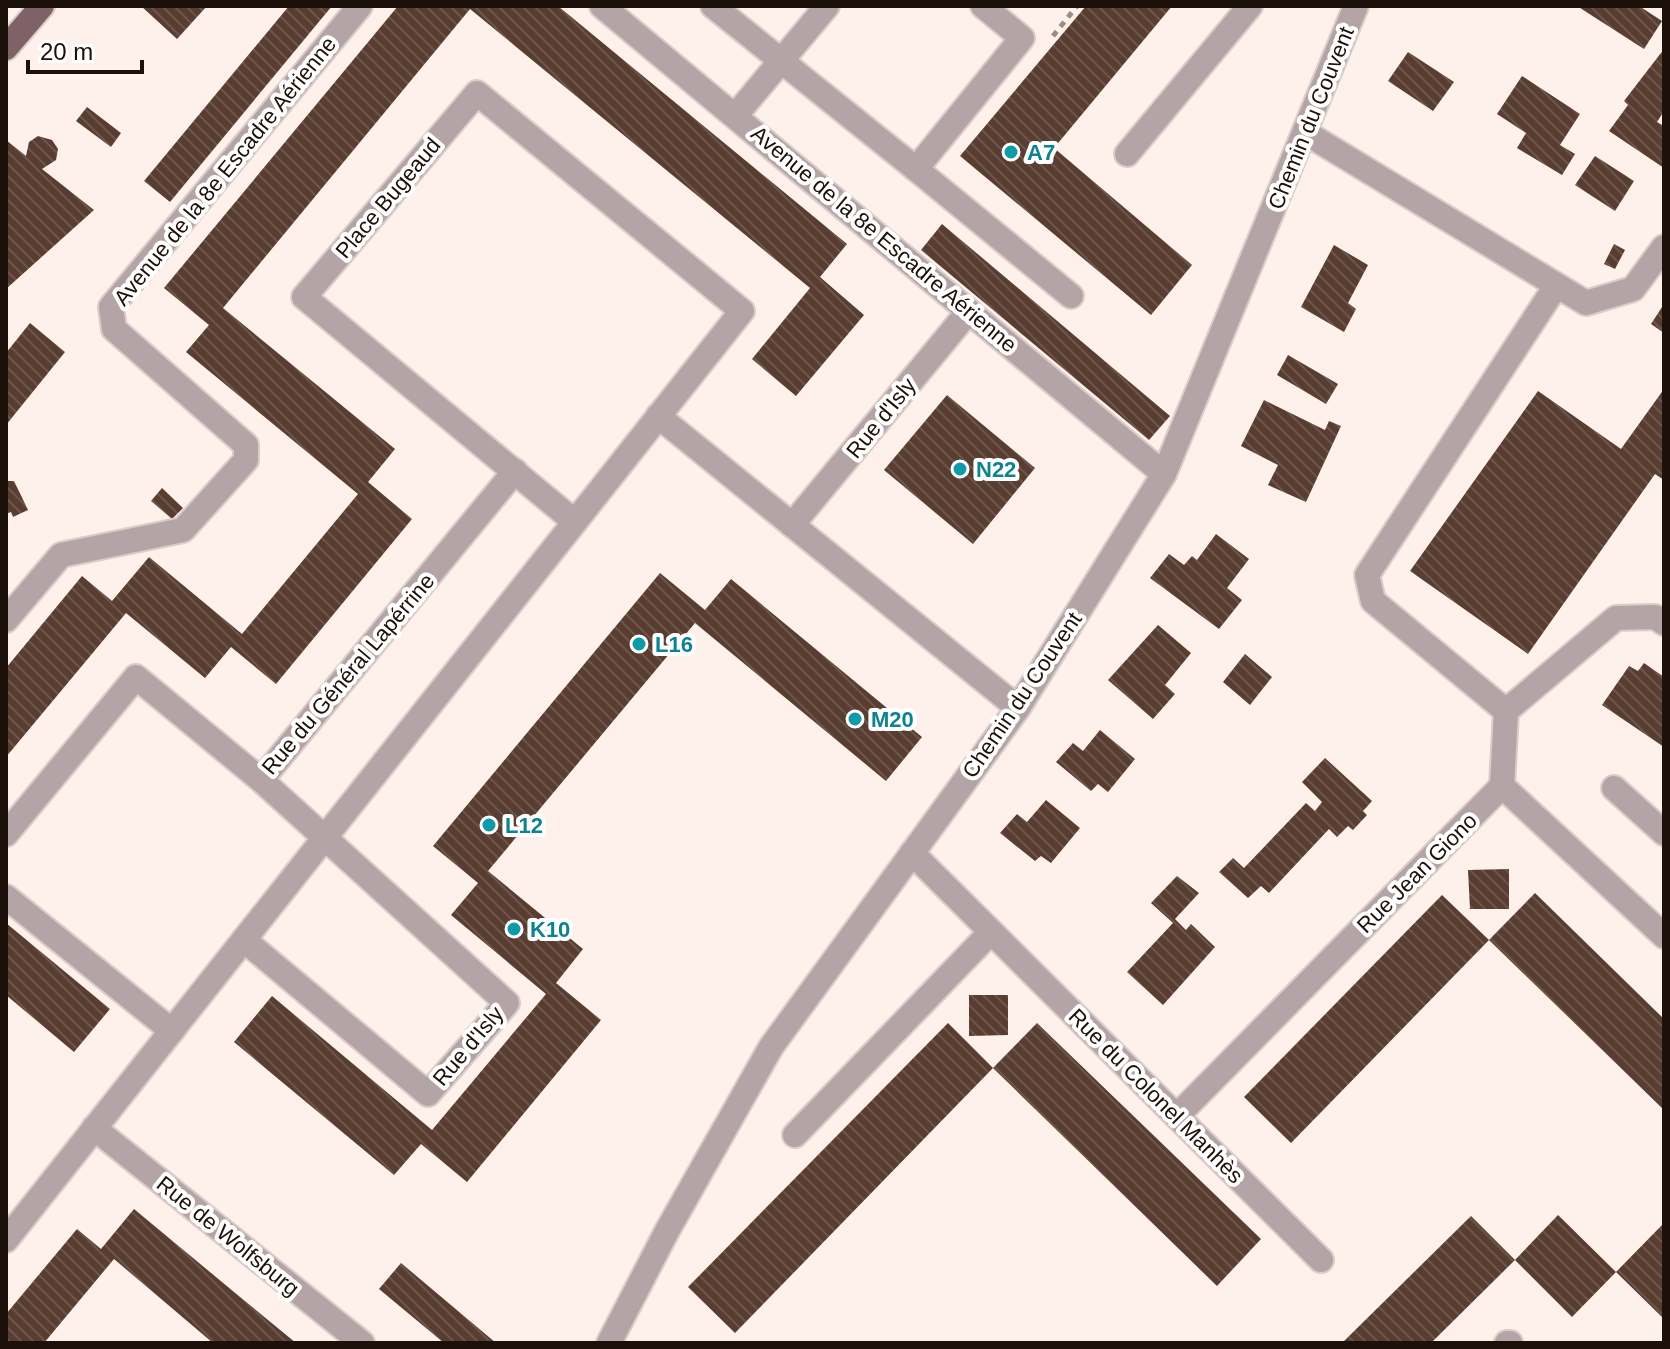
<svg xmlns="http://www.w3.org/2000/svg" width="1670" height="1349" font-family="Helvetica,sans-serif">
  <style>
    .building { fill: url(#building-back-hatch) }
    .lines { fill: none; stroke-linecap: round; stroke-linejoin: round }
    .minor-casing { stroke: #daccc6; stroke-width: 28 }
    .major-casing { stroke: #daccc6; stroke-width: 28 }
    .path { stroke: #9a8d87; stroke-width: 5; stroke-dasharray: 6 6; stroke-linecap: butt }
    .minor { stroke: #b4a4a7; stroke-width: 24 }
    .major { stroke: #7e6268; stroke-width: 24 }
    .culture-dot { fill: #0f9aa8; stroke: #fff; stroke-width: 3 }
    .labels { text-anchor: middle; dominant-baseline: central; stroke-width: 8; stroke-linejoin: round; paint-order: stroke }
    .street-label { font-size: 22px; fill: #1b100a; stroke: #fff }
    .culture-label { font-size: 22px; font-weight: bold; fill: #0d838f; stroke: #fff; text-anchor: start }
  </style>
  <defs>
    <pattern id="building-back-hatch" width="6" height="6" patternUnits="userSpaceOnUse" patternTransform="scale(2)"><rect width="6" height="6" fill="#583d30"/><path d="M-1 5l2 2M0 0l6 6M5-1l2 2" fill="none" stroke="#6c554b"/></pattern>
  </defs>
  <rect width="100%" height="100%" fill="#fef0ea"/>
  <g class="building">
    <polygon points="141,6 207,6 177,39"/>
    <polygon points="289,6 332,6 170,202 144,181"/>
    <polygon points="398,6 558,6 847,244 820,277 864,315 796,396 752,359 810,288 470,9 223,308 395,449 368,482 412,519 276,684 231,647 205,678 126,613 6,757 6,668 82,576 112,601 149,557 242,634 358,494 186,352 209,325 164,288"/>
    <polygon points="1086,6 1172,6 1054,148 1192,265 1151,315 960,156"/>
    <polygon points="1577,6 1639,6 1662,21 1644,49"/>
    <polygon points="1664,49 1664,111 1657,122 1664,126 1664,168 1609,131 1628,105 1624,101"/>
    <polygon points="1408,52 1454,82 1433,111 1388,81"/>
    <polygon points="1522,76 1580,114 1560,145 1575,154 1562,175 1517,148 1526,133 1497,114"/>
    <polygon points="87,107 121,133 111,147 76,121"/>
    <polygon points="38,136 52,140 58,149 56,160 42,169 94,210 6,289 6,140 26,156 29,142"/>
    <polygon points="1595,156 1634,181 1615,211 1575,185"/>
    <polygon points="942,224 1170,416 1149,440 921,250"/>
    <polygon points="1614,244 1625,250 1615,269 1604,264"/>
    <polygon points="1334,245 1368,265 1348,303 1356,309 1344,332 1301,307"/>
    <polygon points="1664,304 1664,333 1651,324"/>
    <polygon points="30,323 65,352 6,425 6,353"/>
    <polygon points="1288,355 1338,384 1326,404 1277,375"/>
    <polygon points="1664,389 1664,480 1655,474 1528,654 1410,571 1538,391 1621,449"/>
    <polygon points="947,395 1035,468 973,544 884,470"/>
    <polygon points="1264,400 1325,430 1329,421 1341,426 1306,502 1268,485 1278,465 1241,446"/>
    <polygon points="6,481 14,481 28,510 13,517 11,512 6,514"/>
    <polygon points="162,488 183,508 172,519 151,501"/>
    <polygon points="1216,534 1249,559 1227,588 1242,600 1219,629 1150,578 1169,554 1184,565 1192,556 1197,560"/>
    <polygon points="660,573 705,610 731,579 922,737 886,781 695,623 488,871 583,949 556,983 601,1020 467,1182 421,1144 394,1175 234,1042 272,996 432,1130 546,994 451,915 478,883 433,846"/>
    <polygon points="1158,625 1191,653 1165,685 1175,694 1153,719 1108,680"/>
    <polygon points="1245,654 1272,677 1250,705 1223,682"/>
    <polygon points="1644,663 1664,677 1664,747 1602,705 1629,666 1638,671"/>
    <polygon points="1100,730 1135,759 1108,792 1098,784 1091,791 1056,762 1073,743 1083,751"/>
    <polygon points="1325,758 1372,801 1363,811 1367,815 1353,830 1348,826 1337,837 1329,829 1269,893 1261,886 1248,898 1219,872 1233,858 1244,868 1306,803 1315,811 1322,802 1302,782"/>
    <polygon points="1046,800 1080,828 1051,863 1041,856 1035,861 1000,833 1017,814 1027,822"/>
    <polygon points="1509,869 1509,909 1470,909 1468,870"/>
    <polygon points="1177,876 1199,893 1175,919 1186,930 1191,924 1215,947 1163,1005 1127,972 1173,923 1151,903"/>
    <polygon points="1535,893 1664,1019 1664,1110 1489,940"/>
    <polygon points="1442,895 1489,940 1291,1143 1244,1097"/>
    <polygon points="6,923 110,1009 74,1052 6,995"/>
    <polygon points="969,995 1008,995 1008,1035 969,1036"/>
    <polygon points="948,1023 993,1068 1037,1023 1261,1239 1217,1286 993,1068 735,1333 688,1287"/>
    <polygon points="134,1209 234,1292 296,1343 213,1343 114,1259 44,1343 6,1343 6,1314 77,1229 101,1249"/>
    <polygon points="1558,1215 1616,1272 1664,1223 1664,1315 1662,1317 1616,1272 1572,1317 1515,1260"/>
    <polygon points="1471,1216 1515,1260 1431,1343 1342,1343"/>
    <polygon points="401,1263 496,1343 444,1343 379,1289"/>
  </g>
  <g class="lines">
    <g class="minor-casing">
      <g id="minor">
        <polyline points="602,6 1164,474"/>
        <polyline points="713,6 916,169"/>
        <polyline points="983,6 1022,38 916,169 1071,296"/>
        <polyline points="735,116 827,6"/>
        <polyline points="1306,133 1586,303 1633,289 1664,247"/>
        <polyline points="1127,154 1250,6"/>
        <polyline points="658,416 1018,708"/>
        <polyline points="792,525 969,311"/>
        <polyline points="6,620 61,555 183,530 246,460 246,445 114,329 111,307 360,6"/>
        <polyline points="1506,711 1373,601 1367,575 1556,286"/>
        <polyline points="261,780 515,471"/>
        <polyline points="1502,786 1506,711 1616,618 1655,617 1664,623"/>
        <polyline points="1502,786 1664,936"/>
        <polyline points="1614,788 1664,833"/>
        <polyline points="6,834 136,677 261,780 507,1003 428,1094 244,940"/>
        <polyline points="912,853 1321,1260"/>
        <polyline points="6,897 172,1031"/>
        <polyline points="1177,1116 1502,786"/>
        <polyline points="94,1128 362,1343"/>
        <polyline points="795,1135 991,932"/>
        <polyline points="6,1240 742,311 477,93 304,297 575,522"/>
        <polyline points="609,1343 667,1231 771,1047 1018,708 1164,474 1356,6"/>
        <polyline points="1507,1343 1510,1343"/>
      </g>
    </g>
    <g class="major-casing">
      <polyline id="major" points="6,48 42,6"/>
    </g>
    <polyline class="path" points="1053,36 1077,6"/>
    <use href="#minor" class="minor"/>
    <use href="#major" class="major"/>
  </g>
  <g class="culture-dot">
    <circle cx="1011" cy="152" r="8"/>
    <circle cx="960" cy="469" r="8"/>
    <circle cx="639" cy="644" r="8"/>
    <circle cx="855" cy="719" r="8"/>
    <circle cx="489" cy="825" r="8"/>
    <circle cx="514" cy="929" r="8"/>
  </g>
  <g class="labels">
    <g class="street-label">
      <text transform="translate(1311 118) rotate(-68)">Chemin du Couvent</text>
      <text transform="translate(225 171) rotate(-51)">Avenue de la 8e Escadre Aérienne</text>
      <text transform="translate(388 198) rotate(-50)">Place Bugeaud</text>
      <text transform="translate(884 239) rotate(40)">Avenue de la 8e Escadre Aérienne</text>
      <text transform="translate(881 418) rotate(-51)">Rue d'Isly</text>
      <text transform="translate(348 674) rotate(-50)">Rue du Général Lapérrine</text>
      <text transform="translate(1022 695) rotate(-56)">Chemin du Couvent</text>
      <text transform="translate(1417 873) rotate(-45)">Rue Jean Giono</text>
      <text transform="translate(468 1046) rotate(-50)">Rue d'Isly</text>
      <text transform="translate(1156 1096) rotate(45)">Rue du Colonel Manhès</text>
      <text transform="translate(228 1236) rotate(39)">Rue de Wolfsburg</text>
    </g>
    <g class="culture-label">
      <text x="1027" y="152">A7</text>
      <text x="976" y="469">N22</text>
      <text x="655" y="644">L16</text>
      <text x="871" y="719">M20</text>
      <text x="505" y="825">L12</text>
      <text x="530" y="929">K10</text>
    </g>
  </g>
  <rect width="1670" height="1349" fill="none" stroke="#1b100a" stroke-width="16"/>
  <path d="M28 60v12h114v-12" fill="none" stroke="#1b100a" stroke-width="4"/>
  <text x="40" y="60" font-size="24" fill="#1b100a" stroke="#ffffff" stroke-width="6" paint-order="stroke">20 m</text>
</svg>
